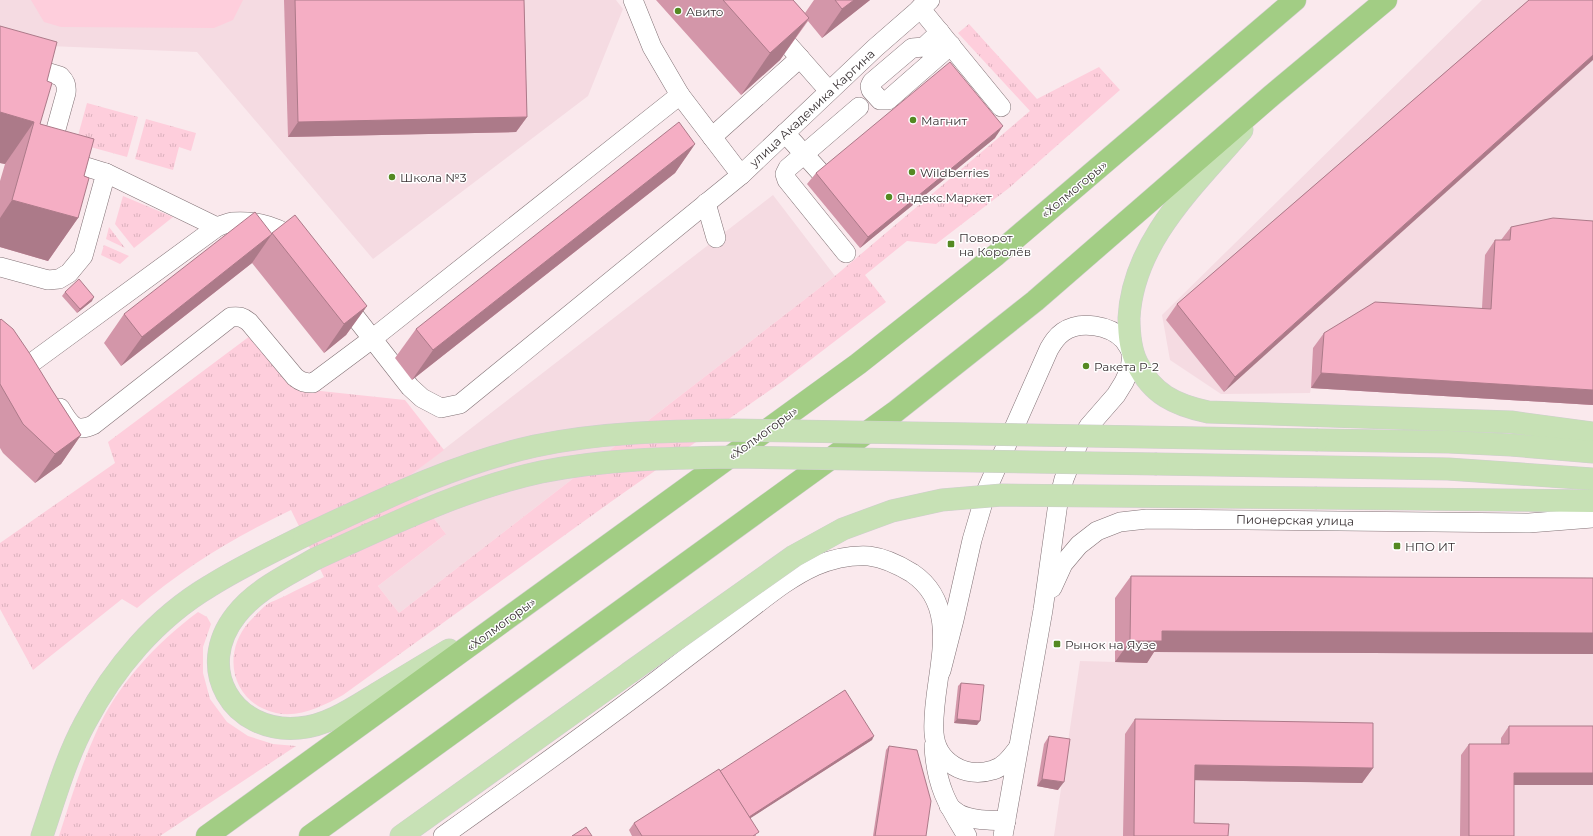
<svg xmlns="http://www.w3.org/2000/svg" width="1593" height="836" font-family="Montserrat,sans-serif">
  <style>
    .built { fill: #f5dbe2 }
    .grass { fill: url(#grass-tufts) }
    .garden { fill: #fecedc }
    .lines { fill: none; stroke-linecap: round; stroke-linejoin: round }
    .minor-casing { stroke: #827276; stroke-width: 20 }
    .major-casing { stroke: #cfcece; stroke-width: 23 }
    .highway-casing { stroke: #cfcece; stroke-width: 23 }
    .minor { stroke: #fff; stroke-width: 19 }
    .major { stroke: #c7e1b5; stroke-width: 22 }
    .highway { stroke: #a2cd84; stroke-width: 22 }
    .major-bridge-casing { stroke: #cfcece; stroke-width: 23; stroke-linecap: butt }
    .major-bridge { stroke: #c7e1b5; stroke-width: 22 }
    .wall { fill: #d396a9 }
    .shaded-wall { fill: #ac7a89 }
    .building { fill: #f5aec4; stroke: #ac7a89 }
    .poi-dot { fill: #548922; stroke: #fff; stroke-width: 1.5 }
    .labels { text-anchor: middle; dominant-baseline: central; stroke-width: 3; stroke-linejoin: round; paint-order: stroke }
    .poi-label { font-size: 12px; fill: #383133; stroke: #fff; text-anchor: start }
    .street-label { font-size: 12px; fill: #383133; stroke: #fff }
  </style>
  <defs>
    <pattern id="grass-tufts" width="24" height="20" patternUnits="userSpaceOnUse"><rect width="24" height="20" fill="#fecedc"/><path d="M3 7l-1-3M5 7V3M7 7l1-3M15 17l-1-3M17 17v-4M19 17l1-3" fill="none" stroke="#dab1bd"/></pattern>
  </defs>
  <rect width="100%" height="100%" fill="#fae9ed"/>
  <g class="built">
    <polygon points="0,0 616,0 623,9 588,96 373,259 197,52 0,44"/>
    <polygon points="1482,0 1593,0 1593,405 1311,388 1310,393 1221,394 1170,360 1162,315"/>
    <polygon points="773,195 835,276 399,613 378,586 446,534 404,480"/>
    <polygon points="1115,598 1593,600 1593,836 1054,836 1080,661 1115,662"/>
  </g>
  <g class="grass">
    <path d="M 969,24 L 1037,99 L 1099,67 L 1120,90 L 1009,188 L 936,244 L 907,241 L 865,275 L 886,302 L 783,381 L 612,501 L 343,695 C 323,706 300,718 276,713 C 233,704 220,655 249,622 C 254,617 260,610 266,605 C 272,601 279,599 285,596 C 298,589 311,583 324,577 L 291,510 C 235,537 184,567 137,608 L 122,599 L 33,670 L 0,609 L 0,543 L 115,463 L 108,442 L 258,330 L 302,389 L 405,400 L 444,450 L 404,480 L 446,534 L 378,586 L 399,613 L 835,276 L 1030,111 L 958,33 Z"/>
    <polygon points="87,103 138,117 127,157 76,143"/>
    <polygon points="146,119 196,133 191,151 179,147 173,170 135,159"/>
    <polygon points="123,196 173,217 134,248 115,224"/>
    <polygon points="109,227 125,248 106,239"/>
    <polygon points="104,245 129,256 120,264 101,255"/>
    <path d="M 198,612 L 207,617 L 211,624 L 203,647 L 203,673 L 210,699 L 227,722 L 248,736 L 273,744 L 296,746 L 160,836 L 59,836 C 70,802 80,768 95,735 C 116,686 155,644 198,612 Z"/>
  </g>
  <polygon class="garden" points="31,0 243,0 233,20 214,28 61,27 44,22"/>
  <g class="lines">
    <g class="minor-casing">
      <g id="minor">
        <polyline points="633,0 652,47 680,95 741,175 875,48 930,0"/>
        <polyline points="759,0 759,9 762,15 829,91"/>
        <polyline points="920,8 1001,107"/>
        <polyline points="940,32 924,47 912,48 872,82 870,86 871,90 880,100 888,100 951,45"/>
        <path d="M 0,58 L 60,76 C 65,81 67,85 66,93 L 53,140 L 55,152 L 64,160 L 106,173 L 83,256 L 69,273 L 59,279 L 48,280 L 0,267"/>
        <polyline points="785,133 821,173"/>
        <polyline points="712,137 800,58"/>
        <polyline points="106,173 217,227"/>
        <polyline points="706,203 716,238"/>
        <polyline points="846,253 787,180 785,174 788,168 859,107"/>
        <polyline points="342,300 410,387 422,398 441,408 460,404 741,175"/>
        <path d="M 30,364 L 217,227 C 222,225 227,223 232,222 C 255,220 283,227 299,244"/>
        <path d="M 60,408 C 69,422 74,434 93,425 L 231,317 C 239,316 243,317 249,322 L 295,377 C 301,382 305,383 313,383 L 372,339 L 680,95"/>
        <polyline points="1052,588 1063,564 1079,545 1097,531 1120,522 1147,519 1529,523 1593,518"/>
        <path d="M 941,671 L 954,620 L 972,540 L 987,489 L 1049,349 C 1053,342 1056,337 1063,332 C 1080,320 1110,325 1124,340 C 1127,344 1130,349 1132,354 L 1130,369 L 1124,382 L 1116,395 L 1089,426 L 1079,442 L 1064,479 L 1058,503 L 1043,610 L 1003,836"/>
        <path d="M 934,746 C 936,785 947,804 967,836"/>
        <path d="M 949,806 C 952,809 956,812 959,814 C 973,821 991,820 1006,821"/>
        <path d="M 443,836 C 516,784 589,732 660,678 C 687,657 714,637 741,616 C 765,598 788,578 815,566 C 832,559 851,555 869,556 C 885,558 899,565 912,573 C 967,610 930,681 934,733 C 936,762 965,779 993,770 C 1004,767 1011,757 1018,748"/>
      </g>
    </g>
    <g class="major-casing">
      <g id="major">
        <path d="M 1242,130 C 1195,185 1133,241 1129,318 C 1129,333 1130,349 1137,363 C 1152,394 1175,405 1208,412 L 1511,422 L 1593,433"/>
        <polyline points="1318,440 1449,442 1511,445 1593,452"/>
        <polyline points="1157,464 1448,469 1593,479"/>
        <polyline points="1317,498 1593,501"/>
        <path d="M 315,559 C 288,575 256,589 236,615 C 194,668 232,734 299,728 C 328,726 356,706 381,691 C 404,677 426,664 449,650"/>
        <path d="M 42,836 C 55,798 66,758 85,723 C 114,668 156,618 210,586 C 240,567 272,552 304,536"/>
        <polyline points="401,836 629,673"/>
      </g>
    </g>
    <g class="highway-casing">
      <g id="highway">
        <polyline points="207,836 858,364 996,255 1295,0"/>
        <polyline points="310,836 895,412 1035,301 1271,96 1386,0"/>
      </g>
    </g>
    <use href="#minor" class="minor"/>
    <use href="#major" class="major"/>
    <use href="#highway" class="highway"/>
    <g class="major-bridge-casing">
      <g id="major-bridge">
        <path d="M 304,536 C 379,501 454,464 535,446 C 601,432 668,431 735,430 L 1318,440"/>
        <path d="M 315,559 C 388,526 462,489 541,472 C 605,459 670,458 734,457 L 1157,464"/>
        <polyline points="629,673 794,556 843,529 892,511 942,500 1002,495 1317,498"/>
      </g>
    </g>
    <use href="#major-bridge" class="major-bridge"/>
  </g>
  <g class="wall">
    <polygon points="284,0 524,0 527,117 516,132 288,137"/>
    <polygon points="656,0 793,0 805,13 814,0 870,0 822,38 808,21 780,60 741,95"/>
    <polygon points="1529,0 1224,392 1166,320 1177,304"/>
    <polygon points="0,26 47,81 40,124 84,176 78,218 48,261 0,247 0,181 5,164 0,163"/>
    <polygon points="995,138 860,248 807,184 816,173"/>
    <polygon points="695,144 675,173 412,380 395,358 416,329"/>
    <polygon points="1511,227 1593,405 1311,388 1313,348 1324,333 1482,308 1485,255 1495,240 1501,240"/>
    <polygon points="272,233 367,306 346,335 324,353 252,263 121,366 104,343 124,314"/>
    <polygon points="65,292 92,301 77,313 62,296"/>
    <polygon points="0,320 52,390 81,435 61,464 35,483 3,453 0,448"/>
    <polygon points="1131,576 1593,578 1593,654 1154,652 1147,663 1115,662 1115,598"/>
    <polygon points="961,683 977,725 954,723 958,686"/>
    <polygon points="1135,719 1373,768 1362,783 1194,780 1194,823 1228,836 1123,836 1125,734"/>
    <polygon points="1509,726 1514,785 1514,836 1460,836 1461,755 1469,744 1501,744 1501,738"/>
    <polygon points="1049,736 1058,790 1037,786 1044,744"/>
    <polygon points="872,740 750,818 756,836 632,836 629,830 634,823 720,771"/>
    <polygon points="889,746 926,836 873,836 886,750"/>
  </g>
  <g class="shaded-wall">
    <polygon points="854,0 870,0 822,38 842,9"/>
    <polygon points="809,18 780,60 741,95 770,53"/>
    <polygon points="1593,55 1593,60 1224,392 1235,377"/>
    <polygon points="0,112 34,122 5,164 0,163"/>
    <polygon points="527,117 516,132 288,137 298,122"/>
    <polygon points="1003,126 995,138 860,248 868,237"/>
    <polygon points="695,144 675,173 412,380 433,350"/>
    <polygon points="12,200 78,218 48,261 0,247 0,218"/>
    <polygon points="272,234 252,263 121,366 142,337"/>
    <polygon points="94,297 92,301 77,313 80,309"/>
    <polygon points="367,306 346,335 324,353 344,324"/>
    <polygon points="1321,373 1593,390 1593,405 1311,388"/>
    <polygon points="81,435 61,464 35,483 55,454"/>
    <polygon points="1162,631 1593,633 1593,654 1154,652 1147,663 1115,662 1130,641"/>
    <polygon points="957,719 980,721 977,725 954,723"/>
    <polygon points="874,736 872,740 743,823 746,819"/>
    <polygon points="1195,765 1373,768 1362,783 1184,780"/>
    <polygon points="1514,773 1593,773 1593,785 1506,785"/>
    <polygon points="1042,779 1064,782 1058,790 1037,786"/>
  </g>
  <g class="building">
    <polygon points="295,0 524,0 527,117 298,122"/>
    <polygon points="723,0 793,0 809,18 770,53"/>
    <polygon points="835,0 854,0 842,9"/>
    <polygon points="1529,0 1593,0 1593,55 1235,377 1177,304"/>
    <polygon points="0,26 57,42 47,81 52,83 40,124 94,139 84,176 89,178 78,218 12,200 34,122 0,112"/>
    <polygon points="950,62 1003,126 868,237 816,173"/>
    <polygon points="679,122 695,144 433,350 416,329"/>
    <polygon points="255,212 272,234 142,337 124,314"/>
    <polygon points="295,215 367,306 344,324 272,233"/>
    <polygon points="1553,218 1593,221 1593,390 1321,373 1324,333 1375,302 1491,309 1495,240 1510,240 1511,227"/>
    <polygon points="79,279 94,297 80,309 65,292"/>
    <polygon points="1,319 13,329 30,354 52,390 81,435 55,454 23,424 0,384 0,320"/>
    <polygon points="1131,576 1593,578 1593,633 1162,631 1162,641 1130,641"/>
    <polygon points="961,683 984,685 980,721 957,719"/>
    <polygon points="845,690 874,736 749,817 720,771"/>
    <polygon points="1135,719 1373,723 1373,768 1195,765 1194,823 1229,824 1228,836 1134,836"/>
    <polygon points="1509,726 1593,726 1593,773 1514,773 1514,836 1469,836 1469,744 1509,744"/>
    <polygon points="1049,736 1070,739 1064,782 1042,779"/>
    <polygon points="889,746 917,750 931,801 926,836 875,836"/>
    <polygon points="719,769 759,832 753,836 642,836 634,823"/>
    <polygon points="586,827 592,836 572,836"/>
  </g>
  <g class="poi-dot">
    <circle cx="678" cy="11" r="4"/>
    <circle cx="913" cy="120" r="4"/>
    <circle cx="912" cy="172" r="4"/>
    <circle cx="392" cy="177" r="4"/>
    <circle cx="889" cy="197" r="4"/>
    <rect x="947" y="240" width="8" height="8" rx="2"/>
    <circle cx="1086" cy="366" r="4"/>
    <rect x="1393" y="542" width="8" height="8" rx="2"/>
    <rect x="1053" y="640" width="8" height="8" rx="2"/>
  </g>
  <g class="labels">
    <g class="poi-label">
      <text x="686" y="11">Авито</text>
      <text x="921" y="120">Магнит</text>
      <text x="920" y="172">Wildberries</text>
      <text x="400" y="177">Школа №3</text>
      <text x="897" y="197">Яндекс.Маркет</text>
      <text x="959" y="237">Поворот<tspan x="959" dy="14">на Королёв</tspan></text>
      <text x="1094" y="366">Ракета Р-2</text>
      <text x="1405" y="546">НПО ИТ</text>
      <text x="1065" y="644">Рынок на Яузе</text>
    </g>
    <g class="street-label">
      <text transform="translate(812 108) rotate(-43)">улица Академика Каргина</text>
      <text transform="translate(1074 189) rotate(-40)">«Холмогоры»</text>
      <text transform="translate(763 433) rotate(-36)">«Холмогоры»</text>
      <text transform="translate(1295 520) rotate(1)">Пионерская улица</text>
      <text transform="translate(501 624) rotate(-36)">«Холмогоры»</text>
    </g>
  </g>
</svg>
